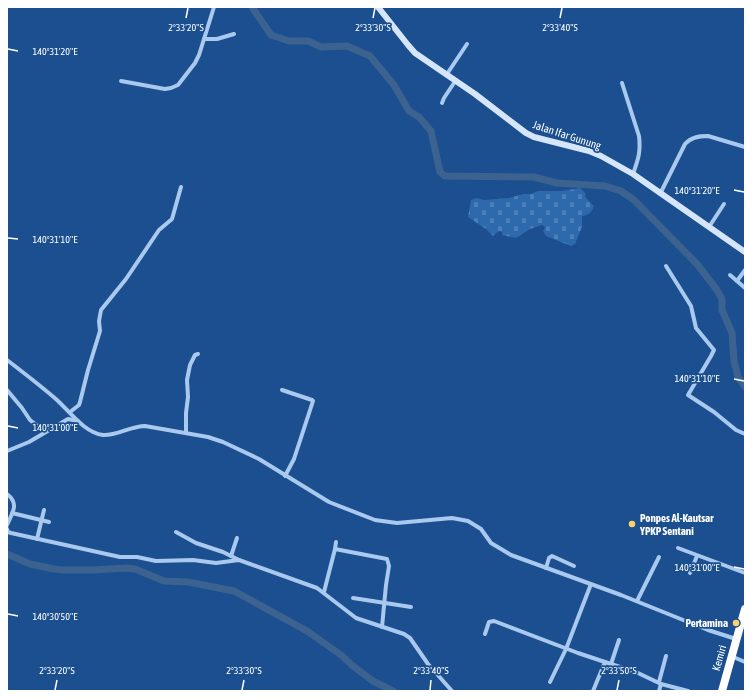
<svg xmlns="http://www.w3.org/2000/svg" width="752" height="698" font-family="'Asap Condensed',sans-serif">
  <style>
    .cemetery { fill: url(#cemetery-stones) }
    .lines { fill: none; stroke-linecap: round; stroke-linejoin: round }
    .river { stroke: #3c6290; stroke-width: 7 }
    .street { stroke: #a9c9ee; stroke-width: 4 }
    .secondary { stroke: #d6e6fa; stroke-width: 6 }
    .highway { stroke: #fff; stroke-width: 8 }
    .ticks { fill: none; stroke: #fff; stroke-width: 1.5 }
    .poi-dot { fill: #ffd166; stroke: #1b4f8f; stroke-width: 1.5 }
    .labels { text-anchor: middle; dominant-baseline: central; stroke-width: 3.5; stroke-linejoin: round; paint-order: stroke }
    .street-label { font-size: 11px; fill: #fff; stroke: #1b4f8f }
    .poi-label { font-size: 11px; font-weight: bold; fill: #fff; stroke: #1b4f8f; text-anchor: start }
    .ticks-label { font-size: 10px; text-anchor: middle; fill: #fff; stroke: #1b4f8f; stroke-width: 3.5; stroke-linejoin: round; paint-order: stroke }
  </style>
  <defs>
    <pattern id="cemetery-stones" width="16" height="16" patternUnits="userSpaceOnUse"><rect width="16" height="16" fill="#2e69ad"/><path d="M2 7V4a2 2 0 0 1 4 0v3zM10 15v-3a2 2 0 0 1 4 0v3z" fill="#4d80b9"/></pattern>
  </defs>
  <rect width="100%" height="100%" fill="#1b4f8f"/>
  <path class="cemetery" d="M 580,188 L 586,194 L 585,197 L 594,206 C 591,213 589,215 582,216 L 582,227 L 575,244 L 571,246 L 546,236 L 543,231 L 545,227 L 542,225 L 530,229 L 516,238 L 502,235 L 502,232 L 499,231 L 493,236 L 486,229 L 468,217 L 471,200 L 476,198 L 484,200 L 509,198 L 523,194 L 531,194 L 538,191 L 562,191 Z"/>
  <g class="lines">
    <g class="river">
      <polyline points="252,7 271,35 289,41 308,41 321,47 347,46 370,56 394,85 409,111 419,117 431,131 440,172 445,176 534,177 557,183 605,186 621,191 634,200 697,264 717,290 722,299 722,310 732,333 734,361 738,377 745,387"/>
      <polyline points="7,554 30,564 54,569 62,570 93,570 127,568 135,569 164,581 188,582 234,591 307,631 341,655 353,666 373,681 393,691"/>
    </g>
    <g class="street">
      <polyline points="204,39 217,39 234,34"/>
      <polyline points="447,74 467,44"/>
      <polyline points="121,81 165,89 171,88 178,85 195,63 199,55 214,7"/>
      <path d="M 622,83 L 639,136 C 641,152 638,160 633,174"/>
      <polyline points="442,103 444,98 456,80"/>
      <path d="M 660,194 L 685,144 C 691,137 699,136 708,136 L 745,147"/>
      <polyline points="709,227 724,204"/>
      <polyline points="666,266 691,306 696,328 714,350 711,356 688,395 714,412 736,430 745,434"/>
      <polyline points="745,270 737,281 745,288"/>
      <polyline points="730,275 737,281"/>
      <path d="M 7,360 C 24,373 41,386 57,400 C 70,412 85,433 103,435 C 116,436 131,426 145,426 L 208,437 L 223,442 L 259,459 L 329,502 L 375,520 L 397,523 L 452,518 L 468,521 L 481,529 L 491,543 L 511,555 L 621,595 L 708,630 L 736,639"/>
      <polyline points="7,390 22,408 30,420 40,428 43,433"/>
      <polyline points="282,390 312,400 313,401 294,459 285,476"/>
      <polyline points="70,412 79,405 80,402 88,370 100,331 99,321 101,310 126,279 159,230 172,219 181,187"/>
      <polyline points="186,433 186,413 188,397 187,380 190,365 195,355 198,354"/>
      <polyline points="7,451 29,442 68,419 78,421"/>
      <path d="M 7,494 C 20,504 12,513 7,525"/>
      <polyline points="12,513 49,522"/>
      <polyline points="7,529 8,532 11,533 120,557 137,557 156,561 193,560 216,563 239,560 317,588 356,618 404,634 410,638 428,664 452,691"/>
      <polyline points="176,532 196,543 223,552 239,560"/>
      <polyline points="37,539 44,510"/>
      <polyline points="678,548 745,573"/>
      <polyline points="335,549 336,542"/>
      <polyline points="231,556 237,538"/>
      <polyline points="546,568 549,558 552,556 574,566"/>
      <polyline points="690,573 697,556"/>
      <polyline points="324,592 335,549 387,559 389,566 386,585 382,627"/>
      <polyline points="353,598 411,607"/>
      <polyline points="637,601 659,557"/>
      <polyline points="485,634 489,622 494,621 578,653 638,673 661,684 688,691"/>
      <polyline points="731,656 745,662"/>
      <polyline points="611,664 619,640"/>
      <polyline points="550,682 566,649 591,584"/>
      <polyline points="659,682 666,656"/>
      <polyline points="593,691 605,662"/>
      <polyline points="659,691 661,684"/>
    </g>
    <polyline class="secondary" points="378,7 408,45 415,53 475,94 526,133 534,137 589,151 601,156 633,174 745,252"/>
    <polyline class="highway" points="722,691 745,609"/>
  </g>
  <path class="ticks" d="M 186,18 L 188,8M 373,18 L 375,8M 560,18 L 562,8M 8,49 L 18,51M 734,190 L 744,192M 8,238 L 18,239M 734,379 L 744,381M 8,426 L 18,428M 734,567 L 744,569M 8,614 L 18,616M 55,690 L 57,680M 242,690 L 244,680M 430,690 L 431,680M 617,690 L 619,680"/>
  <g class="poi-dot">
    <circle cx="632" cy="524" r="4"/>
    <circle cx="736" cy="623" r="4"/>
  </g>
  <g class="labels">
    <g class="street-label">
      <text transform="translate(567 135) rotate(18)">Jalan Ifar Gunung</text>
      <text transform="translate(719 658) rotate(-74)">Kemiri</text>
    </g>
    <g class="poi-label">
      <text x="640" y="518">Ponpes Al-Kautsar<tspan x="640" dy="13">YPKP Sentani</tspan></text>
      <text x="728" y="623" text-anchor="end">Pertamina</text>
    </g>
  </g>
  <g class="ticks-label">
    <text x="186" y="31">2°33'20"S</text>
    <text x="373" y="31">2°33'30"S</text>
    <text x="560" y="31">2°33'40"S</text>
    <text x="55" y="55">140°31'20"E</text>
    <text x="697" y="194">140°31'20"E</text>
    <text x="55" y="243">140°31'10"E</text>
    <text x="697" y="382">140°31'10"E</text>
    <text x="55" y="431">140°31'00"E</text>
    <text x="697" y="571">140°31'00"E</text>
    <text x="55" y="620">140°30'50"E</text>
    <text x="57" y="674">2°33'20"S</text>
    <text x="244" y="674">2°33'30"S</text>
    <text x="431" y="674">2°33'40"S</text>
    <text x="619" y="674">2°33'50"S</text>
  </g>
  <rect width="752" height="698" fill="none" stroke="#ffffff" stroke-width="16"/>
</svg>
